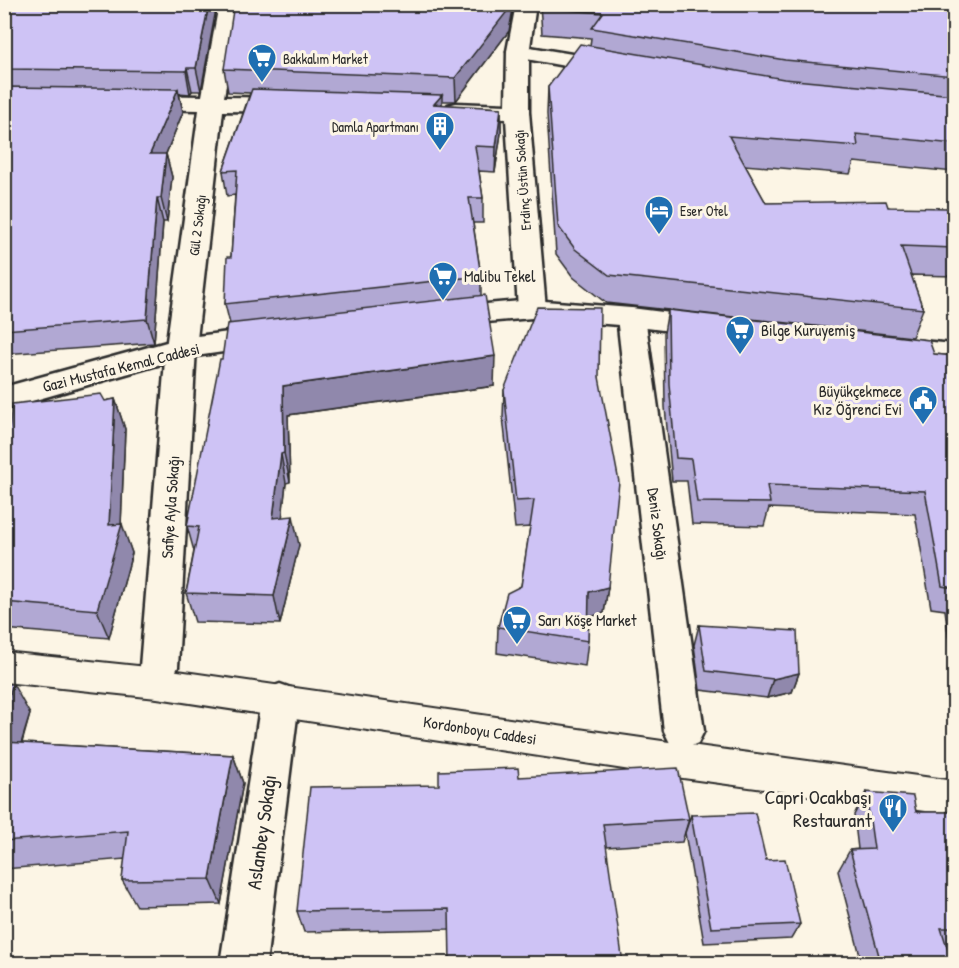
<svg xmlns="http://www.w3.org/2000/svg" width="959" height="968" font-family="'Patrick Hand',sans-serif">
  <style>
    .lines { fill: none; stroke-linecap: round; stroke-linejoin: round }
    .pedestrian-casing { stroke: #2b2b2b; stroke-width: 4 }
    .minor-casing { stroke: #2b2b2b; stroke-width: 5 }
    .tertiary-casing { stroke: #2b2b2b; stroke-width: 5 }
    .secondary-casing { stroke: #2b2b2b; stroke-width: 5 }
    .pedestrian { fill: #fcf5e5; fill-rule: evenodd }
    .minor { fill: #fcf5e5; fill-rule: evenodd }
    .tertiary { fill: #fcf5e5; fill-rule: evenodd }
    .secondary { fill: #fcf5e5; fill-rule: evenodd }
    .wall { fill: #b1a8d3; stroke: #2b2b2b; stroke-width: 1.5 }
    .shaded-wall { fill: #9088ac; stroke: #2b2b2b; stroke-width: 1.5 }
    .building { fill: #cec3f5; stroke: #2b2b2b; stroke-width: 1.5 }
    .labels { text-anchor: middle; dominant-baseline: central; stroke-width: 6; stroke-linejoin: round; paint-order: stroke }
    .far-poi-label { font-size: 14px; fill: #2b2b2b; stroke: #fcf5e5; text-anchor: start }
    .far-street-label { font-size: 14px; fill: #2b2b2b; stroke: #fcf5e5 }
    .poi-label { font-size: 16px; fill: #2b2b2b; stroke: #fcf5e5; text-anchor: start }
    .street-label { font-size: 16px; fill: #2b2b2b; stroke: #fcf5e5 }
    .near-poi-label { font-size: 20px; fill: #2b2b2b; stroke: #fcf5e5; text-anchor: end }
    .near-street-label { font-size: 20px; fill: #2b2b2b; stroke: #fcf5e5 }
  </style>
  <rect width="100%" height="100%" fill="#fcf5e5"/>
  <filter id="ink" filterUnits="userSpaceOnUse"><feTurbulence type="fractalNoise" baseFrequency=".0167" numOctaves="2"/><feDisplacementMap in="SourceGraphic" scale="12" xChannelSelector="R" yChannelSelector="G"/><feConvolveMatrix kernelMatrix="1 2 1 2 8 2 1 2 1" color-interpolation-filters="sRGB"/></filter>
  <g filter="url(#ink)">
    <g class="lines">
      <g class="pedestrian-casing">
        <polygon id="pedestrian" points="4,652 157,668 683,744 954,781 954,815 683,778 157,698 4,682"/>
      </g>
      <g class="minor-casing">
        <g id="minor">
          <polygon points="219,4 239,4 224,97 290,98 298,100 302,105 298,110 290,112 223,111 196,348 178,667 172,678 159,683 146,678 140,667 166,348 199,110 135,109 127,107 124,102 127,97 135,95 202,96"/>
          <polygon points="518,45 526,46 529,51 529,112 546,309 542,315 532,318 522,315 518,309 506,119 448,115 444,110 448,105 456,103 506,105 507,51 510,46"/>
          <polygon points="631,308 641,310 645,317 704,731 698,743 684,749 670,743 664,731 617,317 621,310"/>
          <polygon points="280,684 294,689 299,701 266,964 220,964 261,701 266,689"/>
        </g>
      </g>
      <g class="tertiary-casing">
        <polygon id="tertiary" points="516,4 536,4 530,47 614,61 622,63 625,68 622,73 614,75 510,56 507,51"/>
      </g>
      <g class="secondary-casing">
        <g id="secondary">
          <polygon points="532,300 631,308 710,318 720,320 724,327 720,334 710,336 631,326 532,318 442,326 432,324 428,317 432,310 442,308"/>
          <polygon points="268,327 278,330 283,337 278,344 182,358 4,409 4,387 181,338"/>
          <polygon points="889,338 954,344 954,364 879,355 874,348 879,341"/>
        </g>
      </g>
      <use href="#pedestrian" class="pedestrian"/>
      <use href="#minor" class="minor"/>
      <use href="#tertiary" class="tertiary"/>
      <use href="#secondary" class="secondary"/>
    </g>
    <g class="wall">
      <polygon points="4,4 217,4 201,91 192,91 190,94 179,93 183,112 166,154 172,177 167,222 163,222 154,343 4,354"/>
      <polygon points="540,4 954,4 954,172 854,162 850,174 745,165 766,203 888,207 954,223 954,276 911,275 923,309 912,337 672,310 934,354 954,356 954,682 945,610 931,608 915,514 769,508 764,526 692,524 687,481 672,481 665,407 664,333 668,310 606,303 573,277 556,254 547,114 548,87 590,46 591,38 542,34"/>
      <polygon points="509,31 456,101 442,101 442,105 501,108 501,133 495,172 479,171 483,198 483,223 473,223 481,276 481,295 494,386 288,415 290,482 286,483 282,517 299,545 280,624 195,622 186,593 194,551 187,526 230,324 225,304 231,257 235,195 227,196 223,171 250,93 228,92 224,69"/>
      <polygon points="599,377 608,587 604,613 589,617 588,641 585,666 497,653 498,627 521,586 530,527 515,528 503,417 504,390"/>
      <polygon points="115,399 125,429 121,524 132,553 109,638 4,629 4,442 8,442 105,401"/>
      <polygon points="699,625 799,673 792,692 767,698 700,690 694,645"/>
      <polygon points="4,684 30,714 22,743 233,755 243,783 221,904 137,906 122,880 125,859 4,869"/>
      <polygon points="519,777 689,819 682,842 606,847 449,929 304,932 297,911 439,785"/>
      <polygon points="866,792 916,812 954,812 954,947 947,947 952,963 862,963 838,871 850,850 858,849 854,815"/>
      <polygon points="691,815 800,924 791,939 704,943 685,833"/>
    </g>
    <g class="shaded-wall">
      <polygon points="209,4 217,4 201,91 196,68"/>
      <polygon points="510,4 514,4 509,31 456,101 455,78"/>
      <polygon points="187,68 192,91 190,94 186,71"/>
      <polygon points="178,89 183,112 156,178 150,154"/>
      <polygon points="442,95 442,119 434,104"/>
      <polygon points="501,108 501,133 495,172 496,147"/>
      <polygon points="166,154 172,177 167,222 161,198"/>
      <polygon points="157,198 163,222 154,343 147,319"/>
      <polygon points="495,356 494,386 288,415 290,482 284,453 283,386"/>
      <polygon points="115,399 125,429 121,526 122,524 132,553 109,638 97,610 109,525"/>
      <polygon points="281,454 286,483 279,547 273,518"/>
      <polygon points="293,516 299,545 280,624 274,596"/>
      <polygon points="608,587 604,613 586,618 589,592"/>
      <polygon points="799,673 792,692 767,698 773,679"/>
      <polygon points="13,684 30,714 13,770 4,756 4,711"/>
      <polygon points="233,755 243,783 221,904 210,879"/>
    </g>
    <g class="building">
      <polygon points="4,4 209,4 196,68 187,68 186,71 4,69"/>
      <polygon points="234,4 510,4 509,9 455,78 224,69"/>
      <polygon points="542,4 954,4 954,76 785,60 592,28 603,13 543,8"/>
      <polygon points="580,44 784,79 954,95 954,144 856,134 858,146 729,136 766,203 886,201 888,207 949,208 954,223 954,248 901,246 923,309 609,275 575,249 558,226 548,87"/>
      <polygon points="4,87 178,89 150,154 166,154 161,198 157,198 147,319 4,330"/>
      <polygon points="252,89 442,95 434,104 501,108 496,147 475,146 483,198 469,198 481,276 225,304 227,257 231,257 237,170 223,171"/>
      <polygon points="485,295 495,356 283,386 284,453 281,454 273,518 293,516 274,596 186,593 199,527 187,526 220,359 222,359 227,324"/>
      <polygon points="537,307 600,308 599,377 619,482 608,587 589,592 588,641 498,627 507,593 521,586 534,500 516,501 504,390"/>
      <polygon points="668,310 929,340 934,354 954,356 954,588 942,586 925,491 767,485 770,503 697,502 691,459 676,458 669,384"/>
      <polygon points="101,394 105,401 115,399 109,525 122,524 97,610 4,602 4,442 8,442 12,404"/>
      <polygon points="699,625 797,631 799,673 773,679 706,671"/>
      <polygon points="4,684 13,684 4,711"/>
      <polygon points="4,742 233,755 210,879 122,880 128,831 4,841"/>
      <polygon points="518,768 519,777 678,768 689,819 603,824 623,963 450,963 449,909 297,911 310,787 439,785 439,771"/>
      <polygon points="866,792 913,796 916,812 954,812 954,928 941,928 952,963 881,963 850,850 874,849"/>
      <polygon points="755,813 766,860 785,859 800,924 711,928 691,815"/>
    </g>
  </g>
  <defs>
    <g id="supermarket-pin" transform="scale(1.5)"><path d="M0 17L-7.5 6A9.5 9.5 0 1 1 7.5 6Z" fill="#1f6fb2" stroke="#fcf5e5"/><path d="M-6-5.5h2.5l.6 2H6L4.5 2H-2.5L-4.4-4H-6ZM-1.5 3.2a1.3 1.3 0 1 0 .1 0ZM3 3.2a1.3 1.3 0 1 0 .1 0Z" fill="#fff"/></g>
    <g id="building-pin" transform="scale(1.5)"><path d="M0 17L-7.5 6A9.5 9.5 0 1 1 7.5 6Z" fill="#1f6fb2" stroke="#fcf5e5"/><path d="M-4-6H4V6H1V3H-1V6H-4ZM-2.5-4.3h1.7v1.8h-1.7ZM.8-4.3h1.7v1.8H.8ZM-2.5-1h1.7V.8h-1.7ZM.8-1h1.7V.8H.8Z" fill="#fff"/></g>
    <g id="hotel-pin" transform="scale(1.5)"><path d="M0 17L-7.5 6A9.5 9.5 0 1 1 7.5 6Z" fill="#1f6fb2" stroke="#fcf5e5"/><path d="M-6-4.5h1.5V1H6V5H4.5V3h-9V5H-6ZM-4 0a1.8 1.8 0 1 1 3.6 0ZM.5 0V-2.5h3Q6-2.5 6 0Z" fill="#fff"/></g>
    <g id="civic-pin" transform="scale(1.5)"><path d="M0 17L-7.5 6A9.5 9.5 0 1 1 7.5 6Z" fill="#1f6fb2" stroke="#fcf5e5"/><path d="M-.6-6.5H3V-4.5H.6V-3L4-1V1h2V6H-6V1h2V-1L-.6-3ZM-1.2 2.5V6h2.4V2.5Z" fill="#fff"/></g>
    <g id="restaurant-pin" transform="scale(1.5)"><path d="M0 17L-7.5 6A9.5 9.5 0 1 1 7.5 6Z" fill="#1f6fb2" stroke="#fcf5e5"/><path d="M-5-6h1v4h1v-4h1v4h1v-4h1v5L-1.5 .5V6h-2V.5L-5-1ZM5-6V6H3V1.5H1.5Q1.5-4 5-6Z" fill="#fff"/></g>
  </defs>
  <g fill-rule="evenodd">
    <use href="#supermarket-pin" x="262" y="58"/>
    <use href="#building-pin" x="440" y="126"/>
    <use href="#hotel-pin" x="659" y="210"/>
    <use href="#supermarket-pin" x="443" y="276"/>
    <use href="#supermarket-pin" x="740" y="330"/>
    <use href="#civic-pin" x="923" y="400"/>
    <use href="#supermarket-pin" x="517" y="620"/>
    <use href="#restaurant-pin" x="893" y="808"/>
  </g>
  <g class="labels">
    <g class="far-poi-label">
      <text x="283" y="58">Bakkalım Market</text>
      <text x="419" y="126" text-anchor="end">Damla Apartmanı</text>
      <text x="680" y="210">Eser Otel</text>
    </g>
    <g class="far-street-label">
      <text transform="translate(522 180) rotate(-94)">Erdinç Üstün Sokağı</text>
      <text transform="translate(197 225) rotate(-83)">Gül 2 Sokağı</text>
    </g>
    <g class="poi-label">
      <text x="464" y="276">Malibu Tekel</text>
      <text x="761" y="330">Bilge Kuruyemiş</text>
      <text x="902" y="391" text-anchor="end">Büyükçekmece<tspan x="902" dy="18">Kız Öğrenci Evi</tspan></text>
      <text x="538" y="620">Sarı Köşe Market</text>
    </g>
    <g class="street-label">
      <text transform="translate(121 367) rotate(-14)">Gazi Mustafa Kemal Caddesi</text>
      <text transform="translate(170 507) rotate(-86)">Safiye Ayla Sokağı</text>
      <text transform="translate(658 524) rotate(83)">Deniz Sokağı</text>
      <text transform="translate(480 730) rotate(9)">Kordonboyu Caddesi</text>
    </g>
    <g class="near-poi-label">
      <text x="872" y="796">Capri Ocakbaşı<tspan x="872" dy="23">Restaurant</tspan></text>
    </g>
    <g class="near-street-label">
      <text transform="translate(261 832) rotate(-82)">Aslanbey Sokağı</text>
    </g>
  </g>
  <rect width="959" height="968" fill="none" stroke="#fcf5e5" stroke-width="24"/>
  <rect x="12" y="12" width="935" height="944" fill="none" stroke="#2b2b2b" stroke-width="2" filter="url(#ink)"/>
</svg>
